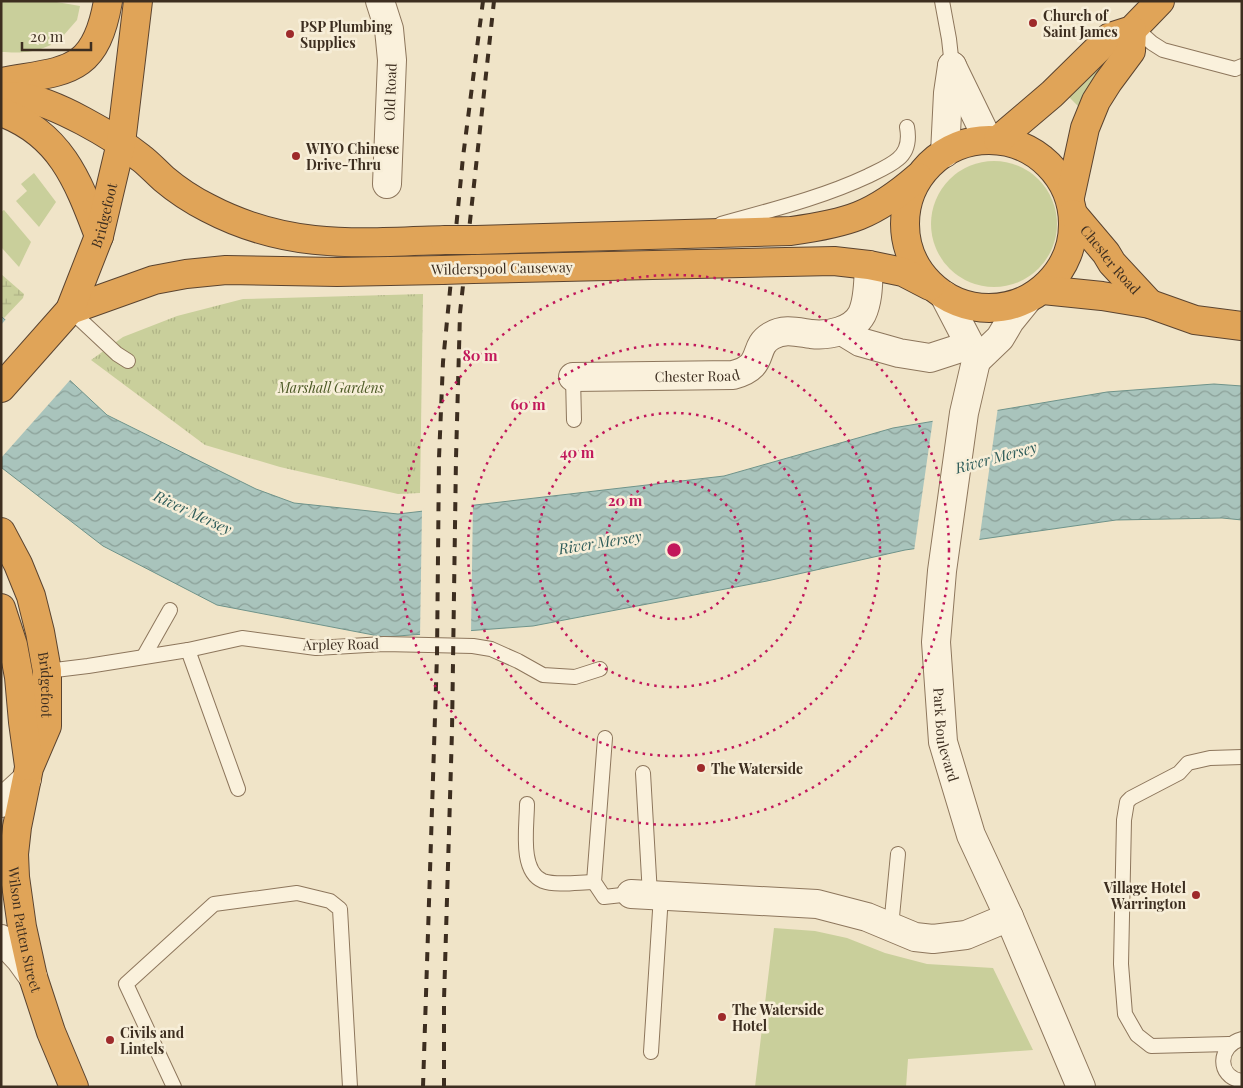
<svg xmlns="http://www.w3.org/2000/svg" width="1243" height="1088" font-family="'Playfair Display',serif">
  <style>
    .grass { fill: #c9cf9b }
    .wetland { fill: url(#wetland-marsh) }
    .park { fill: url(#park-tufts) }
    .water { fill: url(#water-waves); stroke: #6f938a }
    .pier { fill: #f0e4c8 }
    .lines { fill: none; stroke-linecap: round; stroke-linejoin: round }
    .lane-casing { stroke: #8d765c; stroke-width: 16 }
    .street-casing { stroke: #8d765c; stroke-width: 30 }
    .highway-casing { stroke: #5b4430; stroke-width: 30 }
    .lane { stroke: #faf1dc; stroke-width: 14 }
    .street { stroke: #faf1dc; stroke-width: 28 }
    .highway { stroke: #e0a458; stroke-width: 28 }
    .rail { stroke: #3d2e20; stroke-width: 4; stroke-dasharray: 9 9; stroke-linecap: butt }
    .highway-bridge-casing { stroke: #5b4430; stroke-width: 30; stroke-linecap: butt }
    .highway-bridge { stroke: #e0a458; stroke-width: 28 }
    .ring { fill: none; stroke: #c2185b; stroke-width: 2.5; stroke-dasharray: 2.5 5 }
    .poi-dot { fill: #9e2a2b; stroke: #f7eed8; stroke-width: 2 }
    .labels { text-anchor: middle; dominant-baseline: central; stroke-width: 5; stroke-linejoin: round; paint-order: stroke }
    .poi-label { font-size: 14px; font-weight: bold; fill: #3d2e20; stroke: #f7eed8; text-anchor: start }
    .street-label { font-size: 14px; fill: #3d2e20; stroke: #f7eed8 }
    .park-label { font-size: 14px; font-style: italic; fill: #4d5a26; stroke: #f7eed8 }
    .water-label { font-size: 15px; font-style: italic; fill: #2f5d5a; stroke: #f7eed8 }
    .centre { fill: #c2185b; stroke: #f7eed8; stroke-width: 2.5 }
    .ring-label { font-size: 15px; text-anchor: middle; font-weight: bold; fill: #c2185b; stroke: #f7eed8; stroke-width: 5; stroke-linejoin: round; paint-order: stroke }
  </style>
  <defs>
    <pattern id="wetland-marsh" width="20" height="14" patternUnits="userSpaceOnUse" patternTransform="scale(1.25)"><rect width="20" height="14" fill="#c9cf9b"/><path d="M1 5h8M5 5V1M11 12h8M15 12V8" fill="none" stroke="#aeb285"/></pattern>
    <pattern id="park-tufts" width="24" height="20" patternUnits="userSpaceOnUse" patternTransform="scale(1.25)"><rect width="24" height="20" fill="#c9cf9b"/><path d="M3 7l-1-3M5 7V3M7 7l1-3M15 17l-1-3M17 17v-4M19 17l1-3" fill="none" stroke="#aeb285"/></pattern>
    <pattern id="water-waves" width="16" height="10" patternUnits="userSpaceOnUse" patternTransform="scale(1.25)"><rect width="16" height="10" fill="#a9c4bc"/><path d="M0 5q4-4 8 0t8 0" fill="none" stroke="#8ba098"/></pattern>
  </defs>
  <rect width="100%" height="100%" fill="#f0e4c8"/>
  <g class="grass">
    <path d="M 1,1 L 51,1 L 80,6 L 77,20 L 63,36 L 58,31 L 48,40 L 51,45 C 32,53 21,53 1,52 Z"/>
    <polygon points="1112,55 1090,84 1078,106 1067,95"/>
    <circle cx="994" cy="224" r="63"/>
    <polygon points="34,173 56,202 39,227 16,201 27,191 21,184"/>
    <polygon points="4,210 31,242 19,267 1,247 1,212"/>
    <polygon points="774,928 815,931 847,938 885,953 927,964 993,968 1033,1050 908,1059 906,1087 755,1087"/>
  </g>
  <polygon class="wetland" points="1,274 24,294 23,298 4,318 1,316"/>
  <polygon class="park" points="423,294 420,493 398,494 280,467 205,445 91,360 123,337 177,316 243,299"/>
  <polygon class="water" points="1,316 107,415 256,489 294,503 398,514 724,476 893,428 1107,392 1214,384 1242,386 1242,520 1222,518 1116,520 905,550 767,581 533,626 384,637 217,605 103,546 2,468"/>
  <g class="pier">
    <polygon points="7,318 71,379 1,458 1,325"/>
    <polygon points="998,407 979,542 914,551 933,419"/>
    <polygon points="473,503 471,633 420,637 422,509"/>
  </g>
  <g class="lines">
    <g class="lane-casing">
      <g id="lane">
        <polyline points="942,1 949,39 952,66"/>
        <polyline points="1134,27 1152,43 1163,50 1235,69 1242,66"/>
        <path d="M 721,224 C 771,210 821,198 868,176 C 878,171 890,166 898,159 C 908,151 909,138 907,127"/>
        <polyline points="70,310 117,354 128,361"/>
        <polyline points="573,377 574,420"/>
        <polyline points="188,650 238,789"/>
        <polyline points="144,656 170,610"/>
        <polyline points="47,671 88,666 188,650 242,638 316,648 384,644 473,646 491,649 518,661 543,675 575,677 600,669"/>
        <polyline points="605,738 594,882 604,897 631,894"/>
        <polyline points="643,773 650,895"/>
        <path d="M 527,804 C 527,826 519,871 543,881 C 556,886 580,882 594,882"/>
        <polyline points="891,927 898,854"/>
        <path d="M 1242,1039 C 1218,1045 1216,1077 1242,1081"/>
        <polyline points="1229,1044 1151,1046 1137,1035 1125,1014 1121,964 1124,820 1127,802 1131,798 1179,773 1188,763 1210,758 1242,757"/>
        <polyline points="651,1052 661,895"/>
        <polyline points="174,1087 126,984 214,904 297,893 330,901 340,909 350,1087"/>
      </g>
    </g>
    <g class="street-casing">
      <g id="street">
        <polyline points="380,1 389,29 392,60 387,184"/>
        <polyline points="952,66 988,140"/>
        <polyline points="945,153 948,93 952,66"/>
        <path id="s1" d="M 944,295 L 970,345 L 976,361 L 964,413 L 942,571 L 936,642 L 943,742 L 971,835 L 1009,917 L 1081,1087"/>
        <polyline points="842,331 860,342 899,353 930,358 970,345"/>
        <polyline points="976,361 1000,338 1010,321 1027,300"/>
        <path id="s2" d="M 573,377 L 733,375 C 767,366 751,348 771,336 C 784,328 797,332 811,334 C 829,336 853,331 862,314 C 869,299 868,280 869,265"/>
        <polyline points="1,803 27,779"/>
        <polyline points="631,894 817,904 867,917 915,937 933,939 966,935 1009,917"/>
        <polyline points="1,939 20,959 33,977"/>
      </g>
    </g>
    <g class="highway-casing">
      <g id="highway">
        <path d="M 1,82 C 65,70 95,76 108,1"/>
        <path d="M 1,96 C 7,96 14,96 20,97 C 54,101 115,137 141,158 C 149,164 156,172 164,179 C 177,190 192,200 208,208 C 288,250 358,243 445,240"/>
        <path d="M 1,112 C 61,134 78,181 99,236"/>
        <circle cx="989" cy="224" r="84"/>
        <polyline points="998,140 1052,94 1110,37 1132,30 1160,1"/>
        <polyline points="1070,197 1085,128 1096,101 1108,82 1131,51 1132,30"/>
        <path id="s3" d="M 1073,214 L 1106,253 L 1112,263 L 1150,304"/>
        <path d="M 476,240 L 791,231 C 848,223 873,216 918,177"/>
        <polyline points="473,269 834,261 869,265 903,272 930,286"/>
        <polyline points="1043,290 1102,296 1150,304 1195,320 1242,326"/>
        <polyline points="70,310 154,280 186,274 226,270 337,272 442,270"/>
        <path id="s4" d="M 1,388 L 70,310 L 99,236 L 121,143 L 138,1"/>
        <path id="s5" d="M 1,532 L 18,564 L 31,596 L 40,632 L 47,671 L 47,726 L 29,768 L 17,827 L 14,854 L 15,877 L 22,927 L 33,977 L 51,1032 L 74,1087"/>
        <polyline points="1,608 13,645 19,677 23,722 29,766"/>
      </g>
    </g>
    <use href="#lane" class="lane"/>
    <use href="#street" class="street"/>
    <use href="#highway" class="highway"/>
    <g class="rail">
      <polyline points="423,1087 437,655 439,458 443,362 463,157 483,1"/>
      <polyline points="444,1087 444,1000 452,731 456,458 460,313 494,1"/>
    </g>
    <g class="highway-bridge-casing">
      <g id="highway-bridge">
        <polyline points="445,240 476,240"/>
        <polyline points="442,270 473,269"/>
      </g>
    </g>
    <use href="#highway-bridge" class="highway-bridge"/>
  </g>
  <g class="ring">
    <circle cx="674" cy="550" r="69"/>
    <circle cx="674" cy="550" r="137"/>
    <circle cx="674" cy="550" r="206"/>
    <circle cx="674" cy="550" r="275"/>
  </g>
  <g class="poi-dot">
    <circle cx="1033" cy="23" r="5"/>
    <circle cx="290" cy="34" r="5"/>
    <circle cx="296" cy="156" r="5"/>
    <circle cx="701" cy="768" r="5"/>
    <circle cx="1196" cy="895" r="5"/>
    <circle cx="722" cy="1017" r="5"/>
    <circle cx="110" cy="1040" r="5"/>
  </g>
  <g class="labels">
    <g class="poi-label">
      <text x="1043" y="15">Church of<tspan x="1043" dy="16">Saint James</tspan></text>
      <text x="300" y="26">PSP Plumbing<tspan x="300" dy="16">Supplies</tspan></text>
      <text x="306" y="148">WIYO Chinese<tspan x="306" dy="16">Drive-Thru</tspan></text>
      <text x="711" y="768">The Waterside</text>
      <text x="1186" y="887" text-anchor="end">Village Hotel<tspan x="1186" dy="16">Warrington</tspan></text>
      <text x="732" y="1009">The Waterside<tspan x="732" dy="16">Hotel</tspan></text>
      <text x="120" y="1032">Civils and<tspan x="120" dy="16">Lintels</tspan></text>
    </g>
    <g class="street-label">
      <text transform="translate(390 92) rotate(-88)">Old Road</text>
      <text stroke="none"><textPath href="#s4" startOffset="205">Bridgefoot</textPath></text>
      <text stroke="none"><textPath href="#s3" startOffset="59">Chester Road</textPath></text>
      <text transform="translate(502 268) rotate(-1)">Wilderspool Causeway</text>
      <text stroke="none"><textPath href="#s2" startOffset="124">Chester Road</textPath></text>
      <text transform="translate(341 644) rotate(-1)">Arpley Road</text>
      <text stroke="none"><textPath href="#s5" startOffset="161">Bridgefoot</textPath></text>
      <text stroke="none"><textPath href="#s1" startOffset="451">Park Boulevard</textPath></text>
      <text stroke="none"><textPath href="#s5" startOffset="412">Wilson Patten Street</textPath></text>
    </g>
    <g class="park-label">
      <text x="331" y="387">Marshall Gardens</text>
    </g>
    <g class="water-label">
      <text transform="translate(996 457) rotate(-15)">River Mersey</text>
      <text transform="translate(193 512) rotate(25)">River Mersey</text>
      <text transform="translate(600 542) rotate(-9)">River Mersey</text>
    </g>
  </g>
  <circle cx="674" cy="550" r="8" class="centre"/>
  <g class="ring-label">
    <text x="480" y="361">80 m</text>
    <text x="528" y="410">60 m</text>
    <text x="577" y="458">40 m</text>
    <text x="625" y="506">20 m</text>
  </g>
  <rect width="1243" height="1088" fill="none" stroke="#3d2e20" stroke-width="5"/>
  <path d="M22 42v8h69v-8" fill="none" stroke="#3d2e20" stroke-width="2.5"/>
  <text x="30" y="42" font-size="15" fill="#3d2e20" stroke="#f7eed8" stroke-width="4" paint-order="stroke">20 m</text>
</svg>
